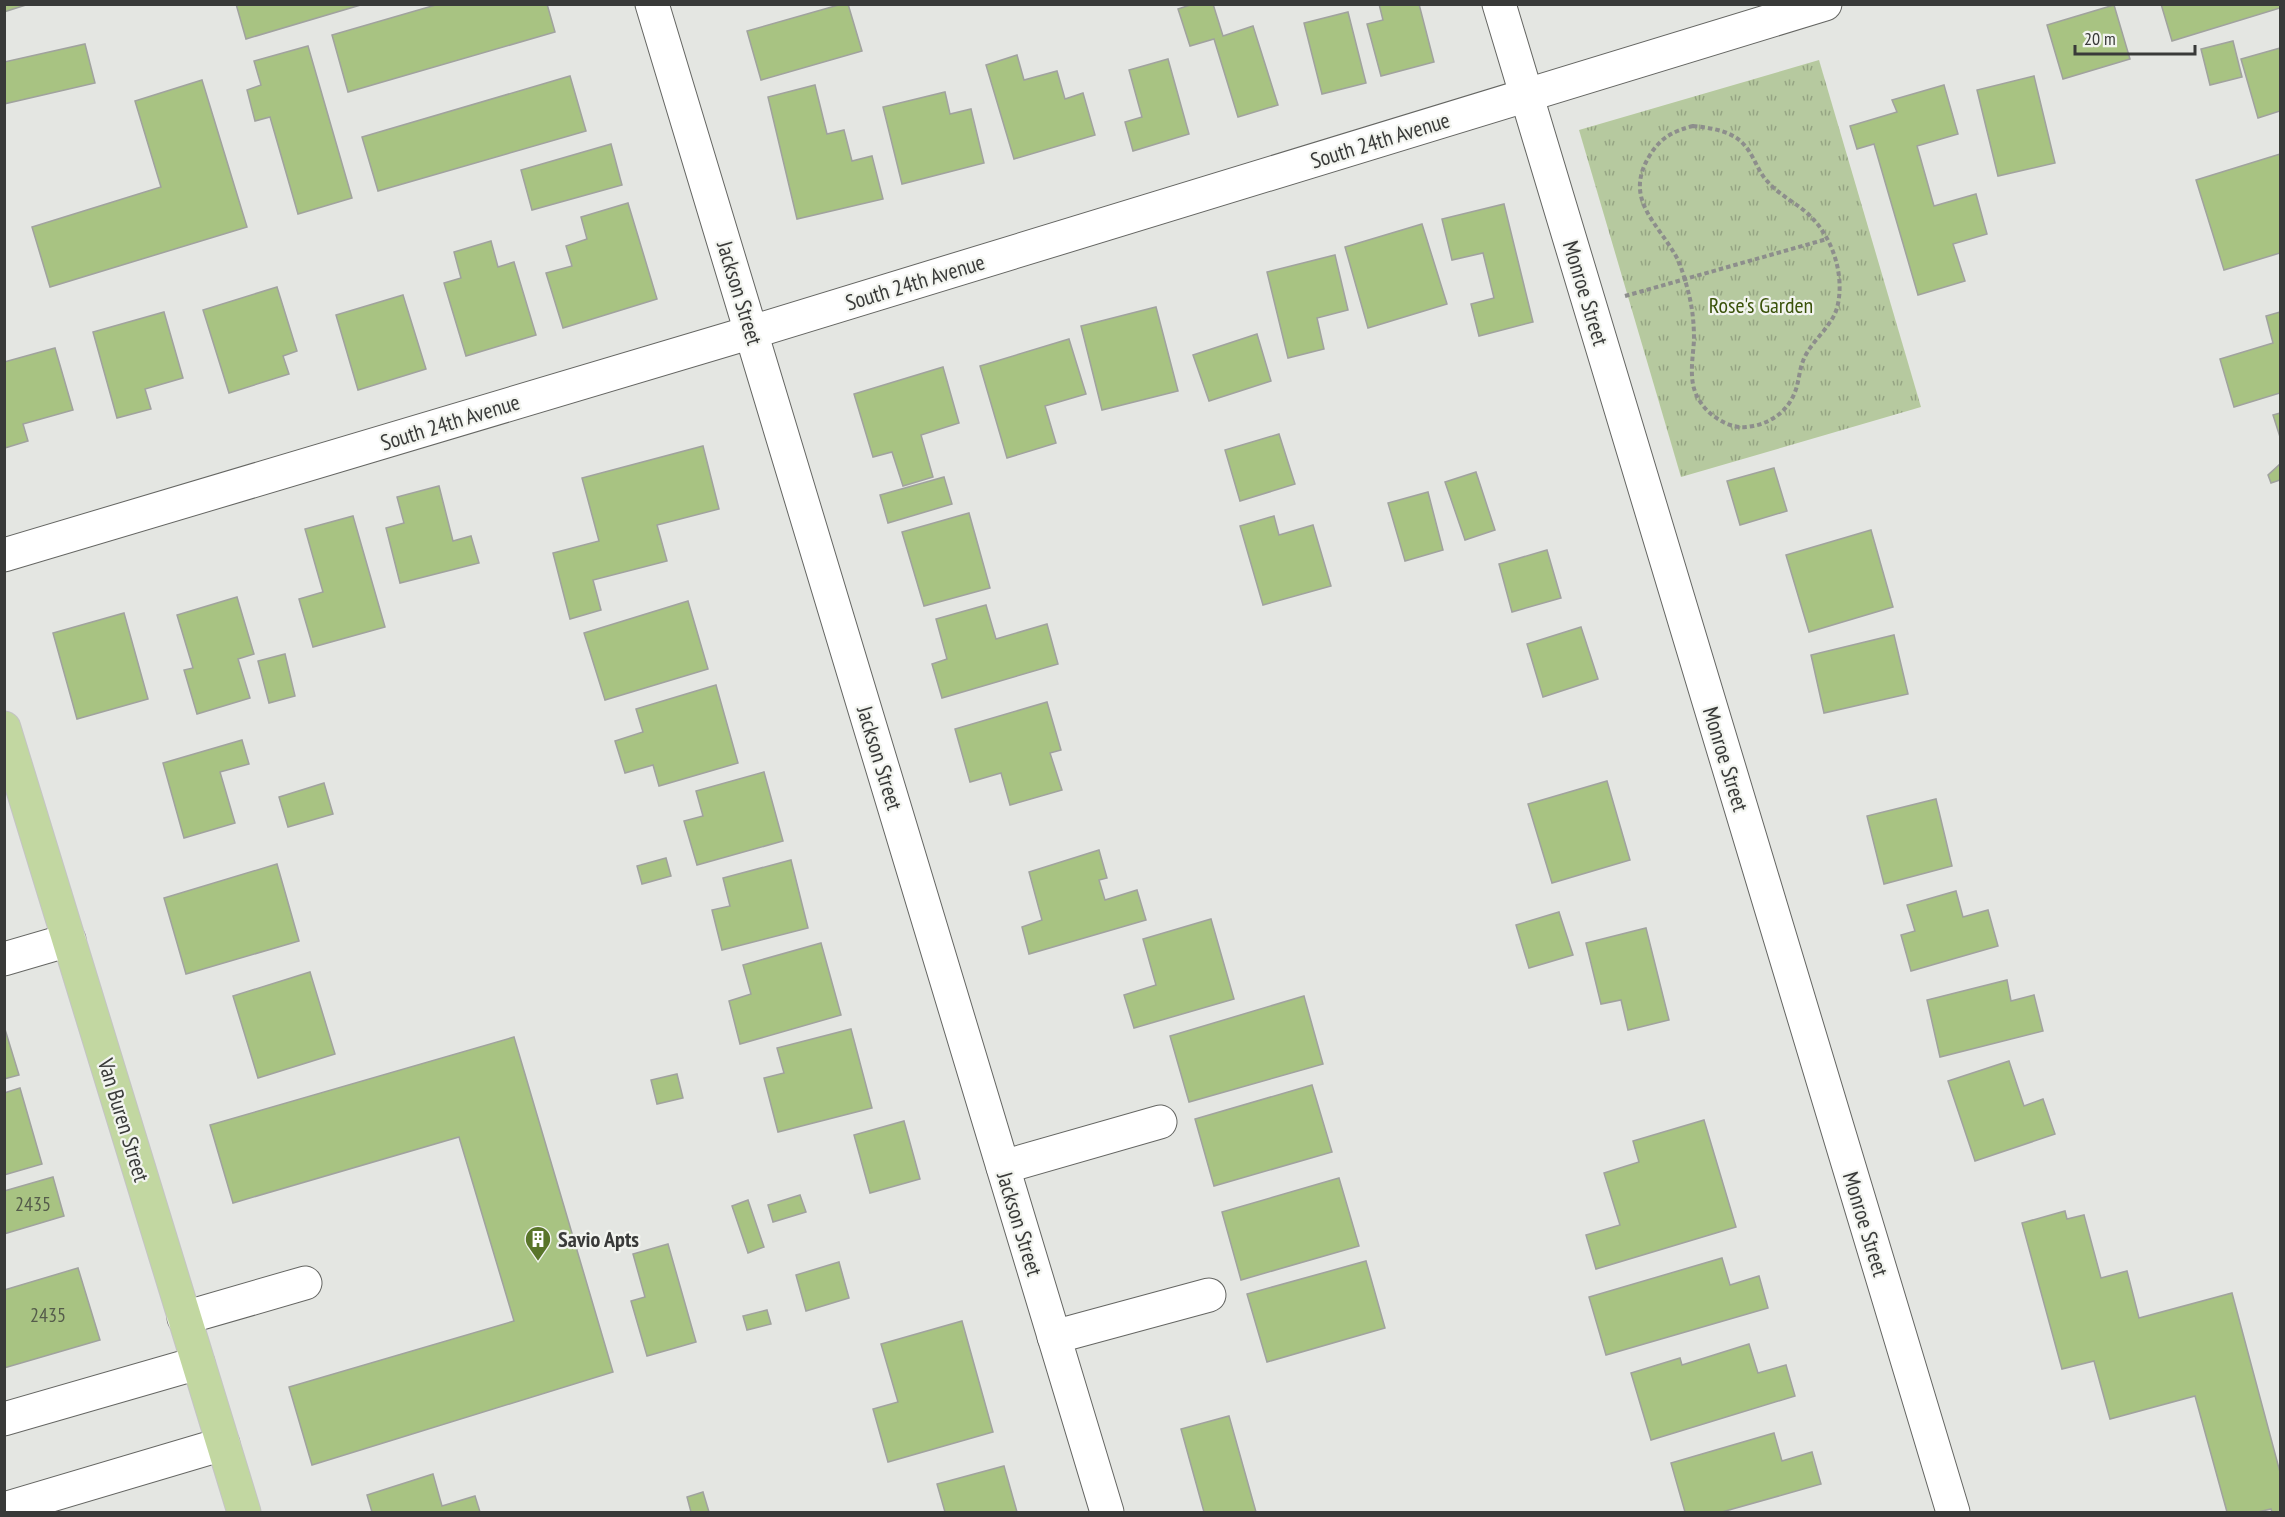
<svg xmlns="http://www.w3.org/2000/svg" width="2285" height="1517" font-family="'PT Sans Narrow',sans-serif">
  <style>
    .park { fill: url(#park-tufts) }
    .building { fill: #a8c382; stroke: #a0a29e; stroke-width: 1.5 }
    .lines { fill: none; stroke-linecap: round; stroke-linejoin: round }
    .minor-casing { stroke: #656663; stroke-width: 35 }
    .major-casing { stroke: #c4c4c4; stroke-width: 35 }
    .path { stroke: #8d8e8c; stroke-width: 4; stroke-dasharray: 4.5 3; stroke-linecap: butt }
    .minor { stroke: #fff; stroke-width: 33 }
    .major { stroke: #c2d7a1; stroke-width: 33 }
    .labels { text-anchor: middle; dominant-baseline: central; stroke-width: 4.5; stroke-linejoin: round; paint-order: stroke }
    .number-label { font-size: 20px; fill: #555c4b }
    .street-label { font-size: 22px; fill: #393a39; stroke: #f2f4ef }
    .park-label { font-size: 22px; fill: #3a5209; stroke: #f2f4ef }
    .poi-label { font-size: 22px; font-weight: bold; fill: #393a39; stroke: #f2f4ef; text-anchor: start }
  </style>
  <defs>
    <pattern id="park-tufts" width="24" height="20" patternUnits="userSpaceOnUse" patternTransform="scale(1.5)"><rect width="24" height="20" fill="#b6c99f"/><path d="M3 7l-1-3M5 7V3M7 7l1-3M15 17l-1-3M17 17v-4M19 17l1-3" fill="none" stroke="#95a483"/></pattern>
  </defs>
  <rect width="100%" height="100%" fill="#e4e6e2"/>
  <polygon class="park" points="1819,60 1921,407 1681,477 1579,130"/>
  <g class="building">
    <polygon points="4,4 29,4 4,12"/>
    <polygon points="236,4 364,4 246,39"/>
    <polygon points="439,4 547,4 555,32 348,92 332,35"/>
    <polygon points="842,4 848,4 862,51 761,80 747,31"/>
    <polygon points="1193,4 1213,4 1223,36 1253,26 1278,105 1238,117 1214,39 1190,46 1178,9"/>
    <polygon points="1379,4 1419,4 1434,62 1381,76 1367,24 1383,20"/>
    <polygon points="2161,4 2280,4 2280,8 2172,41"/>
    <polygon points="2114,5 2130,59 2063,79 2047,25"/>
    <polygon points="1348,12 1366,83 1322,94 1304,23"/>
    <polygon points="2233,41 2242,77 2210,85 2201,49"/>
    <polygon points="85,44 95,83 4,104 4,62"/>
    <polygon points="308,46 352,198 298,214 270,117 255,121 247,90 261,85 254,61"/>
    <polygon points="2280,48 2280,111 2258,118 2241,59"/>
    <polygon points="1017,55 1024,80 1057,71 1065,99 1083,93 1095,135 1014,159 986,65"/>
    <polygon points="1168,59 1189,134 1133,151 1125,122 1142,117 1129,70"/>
    <polygon points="570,76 586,131 378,191 362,137"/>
    <polygon points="2034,76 2055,163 1998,176 1977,90"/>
    <polygon points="202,80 247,227 50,287 32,227 161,187 135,101"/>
    <polygon points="815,85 827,134 844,130 852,161 872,156 883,199 797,219 768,97"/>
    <polygon points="1944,85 1958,134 1917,146 1934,206 1976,194 1987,234 1953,244 1965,281 1918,295 1874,144 1857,149 1850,126 1897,112 1892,100"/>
    <polygon points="945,92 950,114 971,109 984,163 902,184 883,107"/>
    <polygon points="611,144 622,185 532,210 521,170"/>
    <polygon points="2280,154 2280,253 2224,270 2196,180"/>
    <polygon points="628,203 657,299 563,328 546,273 572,266 566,246 587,239 581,217"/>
    <polygon points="1504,204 1533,322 1479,336 1471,304 1494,298 1483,253 1452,260 1442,219"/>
    <polygon points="1422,224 1447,304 1368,328 1345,247"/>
    <polygon points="491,241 498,267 514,262 536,335 466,356 444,283 461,278 454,252"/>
    <polygon points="1335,255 1348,310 1317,318 1324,349 1288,358 1267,272"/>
    <polygon points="277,287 297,351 283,356 289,374 229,393 203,310"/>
    <polygon points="403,295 426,369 358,390 336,315"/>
    <polygon points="1156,307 1178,391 1102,410 1081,326"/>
    <polygon points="164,312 183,378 145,389 151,409 117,418 93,332"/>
    <polygon points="2280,312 2280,393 2234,407 2220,359 2273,343 2266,316"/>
    <polygon points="1257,334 1271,381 1209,401 1193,355"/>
    <polygon points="1069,339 1086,394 1045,406 1056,443 1007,458 980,366"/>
    <polygon points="55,348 73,410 23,424 28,441 5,448 4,362"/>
    <polygon points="943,367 959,423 921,435 933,477 903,486 892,452 873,457 854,394"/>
    <polygon points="2280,413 2280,437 2273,415"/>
    <polygon points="1279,434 1295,484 1240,501 1225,450"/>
    <polygon points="703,446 719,509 657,525 667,561 593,580 601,610 570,619 553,553 599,541 582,478"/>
    <polygon points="2280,464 2280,480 2271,483 2268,475"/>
    <polygon points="1774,468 1787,511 1740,525 1727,481"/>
    <polygon points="1476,472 1495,530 1465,540 1445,482"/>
    <polygon points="944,477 952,504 888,523 880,495"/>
    <polygon points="439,486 453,541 471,536 479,563 400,583 386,528 404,523 397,497"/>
    <polygon points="1428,492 1443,550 1405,561 1388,503"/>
    <polygon points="969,513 990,588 924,606 902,532"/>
    <polygon points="353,516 385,627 313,647 299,599 323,592 305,529"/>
    <polygon points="1274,516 1279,535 1313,525 1331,586 1263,605 1240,526"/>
    <polygon points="1871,530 1893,607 1809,632 1786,555"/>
    <polygon points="1547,550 1561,598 1512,612 1499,564"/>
    <polygon points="237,597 254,654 238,659 250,698 197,714 184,670 193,668 177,615"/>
    <polygon points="688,601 708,669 605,700 584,633"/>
    <polygon points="986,605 996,639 1047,624 1058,664 942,698 932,664 947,659 936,619"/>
    <polygon points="124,613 148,699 77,719 53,633"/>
    <polygon points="1581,627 1598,679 1543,697 1527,644"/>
    <polygon points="1894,635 1908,694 1824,713 1811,655"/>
    <polygon points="285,654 295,696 269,703 258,661"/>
    <polygon points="716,685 738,763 659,786 653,765 625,773 615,741 643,732 636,709"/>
    <polygon points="1047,702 1061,750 1050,753 1062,790 1010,805 1001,773 970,782 955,729"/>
    <polygon points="242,740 249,764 220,772 235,823 184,838 163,763"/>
    <polygon points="764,772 783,841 697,865 684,821 703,816 696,791"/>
    <polygon points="1607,781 1630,860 1552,883 1528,804"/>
    <polygon points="324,783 333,814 288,827 279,797"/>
    <polygon points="1936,799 1952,866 1884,884 1867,816"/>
    <polygon points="1099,850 1107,878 1099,880 1105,900 1137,890 1146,920 1029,954 1022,927 1042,920 1029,872"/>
    <polygon points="666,858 671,876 642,884 637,866"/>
    <polygon points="791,860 808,928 722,950 712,910 730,906 723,878"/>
    <polygon points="277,864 299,941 186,974 164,898"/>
    <polygon points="1956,891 1963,917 1988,910 1998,946 1911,971 1901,935 1915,931 1907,905"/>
    <polygon points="1559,912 1573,955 1529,968 1516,925"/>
    <polygon points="1211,919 1234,999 1134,1028 1124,995 1156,985 1143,939"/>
    <polygon points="1646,928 1669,1020 1628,1030 1621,1000 1601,1004 1586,943"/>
    <polygon points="821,943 841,1015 740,1044 729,1001 751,994 743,965"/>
    <polygon points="310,972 335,1054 258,1078 233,996"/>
    <polygon points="2007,980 2011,1001 2034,995 2043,1031 1940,1057 1927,1000"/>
    <polygon points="1304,996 1323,1064 1189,1102 1170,1036"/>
    <polygon points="4,1026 19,1075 4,1079"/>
    <polygon points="851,1029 872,1108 778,1132 764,1078 784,1073 777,1048"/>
    <polygon points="514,1037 613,1372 312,1465 289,1387 514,1321 459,1137 233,1203 210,1125"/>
    <polygon points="2009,1061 2024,1106 2043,1099 2055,1134 1975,1161 1948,1081"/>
    <polygon points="677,1074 683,1098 657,1104 651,1080"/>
    <polygon points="1312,1085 1332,1152 1214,1186 1195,1119"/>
    <polygon points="20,1088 42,1164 4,1175 4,1093"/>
    <polygon points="1704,1120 1736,1227 1596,1269 1586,1235 1620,1225 1604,1173 1639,1162 1633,1141"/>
    <polygon points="904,1121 920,1179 870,1193 854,1135"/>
    <polygon points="53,1177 64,1216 4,1234 4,1191"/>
    <polygon points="1339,1178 1359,1246 1241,1280 1222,1212"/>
    <polygon points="800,1195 806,1212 773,1222 768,1205"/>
    <polygon points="748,1200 764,1247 748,1253 732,1206"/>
    <polygon points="2065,1211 2067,1219 2084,1215 2101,1278 2127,1271 2139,1318 2232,1293 2280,1472 2280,1512 2272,1512 2271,1509 2258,1512 2227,1512 2195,1396 2110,1419 2094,1361 2062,1369 2022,1223"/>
    <polygon points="668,1244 696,1342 647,1356 631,1301 645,1297 633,1254"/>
    <polygon points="1722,1258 1730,1285 1759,1276 1768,1308 1606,1355 1589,1297"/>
    <polygon points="1366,1261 1385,1328 1267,1362 1247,1294"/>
    <polygon points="839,1262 849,1298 806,1311 796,1275"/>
    <polygon points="78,1268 100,1340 4,1368 4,1290"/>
    <polygon points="767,1310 771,1324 747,1330 743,1316"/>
    <polygon points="962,1321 993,1432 888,1462 873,1409 898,1402 881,1344"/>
    <polygon points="1749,1344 1758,1373 1786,1365 1795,1396 1651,1440 1631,1373 1680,1358 1682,1365"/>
    <polygon points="1229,1416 1256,1512 1204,1512 1181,1429"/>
    <polygon points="1774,1433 1782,1461 1812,1452 1821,1484 1722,1512 1685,1512 1671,1463"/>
    <polygon points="1004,1466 1017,1512 945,1512 937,1484"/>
    <polygon points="433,1474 442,1506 475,1496 480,1512 372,1512 367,1495"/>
    <polygon points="703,1492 709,1512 691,1512 687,1497"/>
  </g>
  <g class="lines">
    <g class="minor-casing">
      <g id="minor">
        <polyline points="652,4 1107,1512"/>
        <polyline points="1499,4 1953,1512"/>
        <polyline points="4,555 752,332 1825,4"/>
        <polyline points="4,959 69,940"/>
        <polyline points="1003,1167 1160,1122"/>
        <polyline points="184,1318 305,1283"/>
        <polyline points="1054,1337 1209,1295"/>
        <polyline points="4,1419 198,1363"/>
        <polyline points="4,1509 223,1444"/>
      </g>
    </g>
    <g class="major-casing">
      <polyline id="major" points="4,728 244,1512"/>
    </g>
    <g class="path">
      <path d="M 1693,126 C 1712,128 1734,131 1746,147 C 1755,158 1758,172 1768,182 C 1781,197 1801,205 1813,219 C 1834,241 1845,278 1837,308 C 1831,328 1810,342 1803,361 C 1799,371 1799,382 1795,392 C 1787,413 1768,425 1746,427 C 1728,429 1706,414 1698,398 C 1688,381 1693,358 1694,340 C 1694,326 1693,313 1690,299 C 1687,286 1683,272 1678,260 C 1659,223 1622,200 1650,155 C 1661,137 1674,131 1693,126 Z"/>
      <polyline points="1625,296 1827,239"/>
    </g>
    <use href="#minor" class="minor"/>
    <use href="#major" class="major"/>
  </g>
  <defs>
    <g id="building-pin" transform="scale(1.35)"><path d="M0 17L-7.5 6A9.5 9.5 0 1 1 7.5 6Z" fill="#59752a" stroke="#f2f4ef"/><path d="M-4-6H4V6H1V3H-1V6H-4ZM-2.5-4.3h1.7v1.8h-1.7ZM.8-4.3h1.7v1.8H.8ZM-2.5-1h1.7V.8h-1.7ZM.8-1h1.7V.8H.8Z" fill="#fff"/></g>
  </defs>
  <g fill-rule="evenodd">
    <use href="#building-pin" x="538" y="1239"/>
  </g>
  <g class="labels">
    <g class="number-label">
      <text x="33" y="1204">2435</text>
      <text x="48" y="1315">2435</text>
    </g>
    <g class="street-label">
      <text transform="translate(1380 140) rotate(-17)">South 24th Avenue</text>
      <text transform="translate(915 282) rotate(-17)">South 24th Avenue</text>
      <text transform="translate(740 293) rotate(73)">Jackson Street</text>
      <text transform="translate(1586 293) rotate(73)">Monroe Street</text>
      <text transform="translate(450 422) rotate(-17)">South 24th Avenue</text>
      <text transform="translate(880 758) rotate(73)">Jackson Street</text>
      <text transform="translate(1726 759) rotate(73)">Monroe Street</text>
      <text transform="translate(124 1120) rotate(73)">Van Buren Street</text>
      <text transform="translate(1020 1224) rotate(73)">Jackson Street</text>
      <text transform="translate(1866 1224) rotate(73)">Monroe Street</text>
    </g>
    <g class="park-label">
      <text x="1761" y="305">Rose's Garden</text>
    </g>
    <g class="poi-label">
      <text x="558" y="1239">Savio Apts</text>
    </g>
  </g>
  <rect width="2285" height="1517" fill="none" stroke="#393a39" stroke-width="12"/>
  <path d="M2075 45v9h120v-9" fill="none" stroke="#393a39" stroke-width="3"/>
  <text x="2084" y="45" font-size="18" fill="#393a39" stroke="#f2f4ef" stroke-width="4.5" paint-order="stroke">20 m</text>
</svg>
